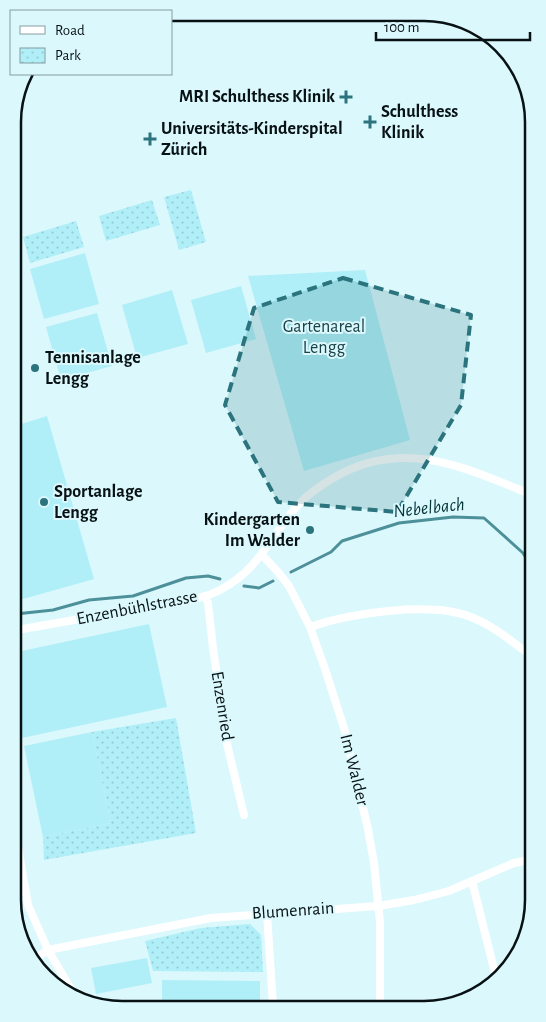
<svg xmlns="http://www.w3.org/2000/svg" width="546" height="1022" font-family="'Alegreya Sans',sans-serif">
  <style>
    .green { fill: #b0eff8 }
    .park { fill: url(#park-dots) }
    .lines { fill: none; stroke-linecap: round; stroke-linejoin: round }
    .stream { stroke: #4d9099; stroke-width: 3 }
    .minor { stroke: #fff; stroke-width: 8 }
    .marked { fill: #2b747d; fill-opacity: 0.2; stroke: #2b747d; stroke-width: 4; stroke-dasharray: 10 6; stroke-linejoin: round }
    .poi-dot { fill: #2b747d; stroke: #dbf8fd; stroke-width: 2 }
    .labels { text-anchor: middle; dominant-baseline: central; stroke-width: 4; stroke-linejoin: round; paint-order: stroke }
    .poi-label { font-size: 18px; font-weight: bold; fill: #081214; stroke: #dbf8fd; text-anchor: start }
    .park-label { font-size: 18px; fill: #184248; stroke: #dbf8fd }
    .street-label { font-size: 18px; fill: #081214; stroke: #dbf8fd }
    .water-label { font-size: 19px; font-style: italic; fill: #043338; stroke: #dbf8fd }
    .rim { fill: none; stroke: #081214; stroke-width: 2.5 }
  </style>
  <defs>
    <pattern id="park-dots" width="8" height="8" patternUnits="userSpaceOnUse" patternTransform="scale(1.25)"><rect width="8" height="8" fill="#b0eff8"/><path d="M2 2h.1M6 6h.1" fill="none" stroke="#96ccd4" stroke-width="1.8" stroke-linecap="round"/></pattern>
  </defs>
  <rect width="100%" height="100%" fill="#dbf8fd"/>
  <g class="green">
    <polygon points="85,253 99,304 44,319 30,269"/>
    <polygon points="365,270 410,440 304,471 248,276"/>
    <polygon points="241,286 256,339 206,353 191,300"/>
    <polygon points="172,290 188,344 137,358 122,305"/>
    <polygon points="97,313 112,366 61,380 46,327"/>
    <polygon points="47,416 94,579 16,601 15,426"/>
    <polygon points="149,624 167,707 22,738 17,715 17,652"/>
    <polygon points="92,732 111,823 43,837 24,746"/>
    <polygon points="147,958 152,983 96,994 91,968"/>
    <polygon points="162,980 260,981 260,1006 162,1008"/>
  </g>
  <g class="park">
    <polygon points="191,190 206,242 179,250 164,197"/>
    <polygon points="152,200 160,225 106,241 99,216"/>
    <polygon points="76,221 84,247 30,263 23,237"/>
    <polygon points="176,718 196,833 44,860 43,837 111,823 92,732"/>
    <polygon points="250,924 261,935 263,972 153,971 145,941 201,928"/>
  </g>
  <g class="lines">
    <g class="stream">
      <polyline points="291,572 331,552 342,541 399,523 453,517 484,518 523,553 531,566"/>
      <polyline points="244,586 259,588 273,581"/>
      <polyline points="16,614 53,610 89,600 133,596 186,578 208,576 220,579"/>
    </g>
    <g class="minor">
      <polyline points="262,555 278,572 289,586 310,627 324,666 344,728 368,829 374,863 380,922 380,1005"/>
      <polyline points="205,596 208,603 213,648 227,744 244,815"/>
      <path d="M 310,627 C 350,613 431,601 471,617 C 494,626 512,642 532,656"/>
      <path d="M 17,630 C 59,623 101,615 143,608 C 169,604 196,602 220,590 C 261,569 271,534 299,504 C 308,494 323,484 335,477 C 404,438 464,467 530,494"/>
      <polyline points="18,847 28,905 48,950 74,994"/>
      <polyline points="472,881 496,977"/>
      <polyline points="267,913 273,1006"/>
      <polyline points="35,959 48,950 211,918 378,906 414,900 449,891 514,863 533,859"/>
    </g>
  </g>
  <path class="marked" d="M 343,278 L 471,315 L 461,405 L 397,512 L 278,502 L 225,405 L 254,308 Z"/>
  <g class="poi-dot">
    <path d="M343.5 89.5h5v5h5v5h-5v5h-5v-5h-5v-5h5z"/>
    <path d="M367.5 114.5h5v5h5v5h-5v5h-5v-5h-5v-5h5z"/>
    <path d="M147.5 131.5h5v5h5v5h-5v5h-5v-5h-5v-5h5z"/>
    <circle cx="35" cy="368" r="5"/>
    <circle cx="44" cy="502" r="5"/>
    <circle cx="310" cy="530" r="5"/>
  </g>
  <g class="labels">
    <g class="poi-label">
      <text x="335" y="97" text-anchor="end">MRI Schulthess Klinik</text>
      <text x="381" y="112">Schulthess<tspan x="381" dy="21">Klinik</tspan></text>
      <text x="161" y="129">Universitäts-Kinderspital<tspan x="161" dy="21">Zürich</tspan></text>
      <text x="45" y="358">Tennisanlage<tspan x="45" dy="21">Lengg</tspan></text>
      <text x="54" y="492">Sportanlage<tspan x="54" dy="21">Lengg</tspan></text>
      <text x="300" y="520" text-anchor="end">Kindergarten<tspan x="300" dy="21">Im Walder</tspan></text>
    </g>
    <g class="park-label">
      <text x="324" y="327">Gartenareal<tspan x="324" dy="21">Lengg</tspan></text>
    </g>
    <g class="street-label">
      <text transform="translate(137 608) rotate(-11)">Enzenbühlstrasse</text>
      <text transform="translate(222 706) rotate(81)">Enzenried</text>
      <text transform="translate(354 770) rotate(76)">Im Walder</text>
      <text transform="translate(293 911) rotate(-4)">Blumenrain</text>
    </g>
    <g class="water-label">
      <text transform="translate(429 508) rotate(-6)">Nebelbach</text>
    </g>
  </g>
  <path d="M0 0H546V1022H0ZM122 21H424A101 101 0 0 1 525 122V900A101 101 0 0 1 424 1001H122A101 101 0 0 1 21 900V122A101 101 0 0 1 122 21Z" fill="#dbf8fd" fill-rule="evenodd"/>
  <path class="rim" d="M122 21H424A101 101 0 0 1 525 122V900A101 101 0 0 1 424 1001H122A101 101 0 0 1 21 900V122A101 101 0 0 1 122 21Z"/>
  <rect x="10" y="10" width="162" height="65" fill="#dbf8fd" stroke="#879ca0"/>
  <rect x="20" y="26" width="25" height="8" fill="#ffffff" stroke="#879ca0"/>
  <text x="55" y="35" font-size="15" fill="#081214">Road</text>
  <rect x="20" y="48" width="25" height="15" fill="url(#park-dots)" stroke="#879ca0"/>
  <text x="55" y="60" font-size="15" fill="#081214">Park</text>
  <path d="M376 32v8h154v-8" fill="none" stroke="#081214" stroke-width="2.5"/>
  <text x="384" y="32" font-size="15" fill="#081214" stroke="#dbf8fd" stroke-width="4" paint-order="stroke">100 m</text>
</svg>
